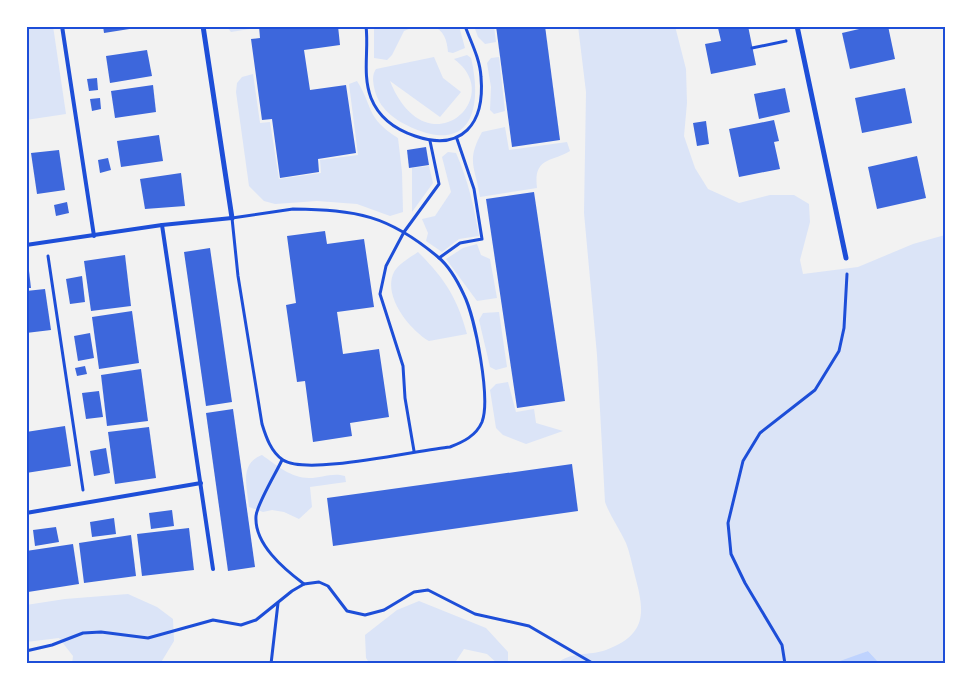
<svg xmlns="http://www.w3.org/2000/svg" width="971" height="690" font-family="'IBM Plex Serif',serif">
  <style>
    .green { fill: #dbe4f7 }
    .water { fill: #bfd3fe }
    .building { fill: #3d67dc }
    .lines { fill: none; stroke-linecap: round; stroke-linejoin: round }
    .path { stroke: #1d4ed8; stroke-width: 3 }
    .service { stroke: #1d4ed8; stroke-width: 4 }
    .minor { stroke: #1d4ed8; stroke-width: 5 }
    .neatline { fill: none; stroke: #1d4ed8; stroke-width: 2 }
  </style>
  <rect width="100%" height="100%" fill="#f2f2f2"/>
  <g class="green">
    <polygon points="26,26 53,26 66,114 26,120"/>
    <polygon points="226,26 255,26 256,28 231,32"/>
    <polygon points="374,26 416,26 404,31 392,55 387,60 374,58"/>
    <path d="M 432,26 L 459,26 L 465,48 L 453,53 L 448,52 C 447,40 444,30 432,26 Z"/>
    <polygon points="474,26 494,26 496,42 485,44 478,37"/>
    <path d="M 578,26 L 675,26 L 686,69 L 687,103 L 684,136 L 695,168 L 708,189 L 739,203 L 770,195 L 794,195 L 809,204 L 810,222 L 800,260 L 803,274 L 858,267 L 913,244 L 945,235 L 945,664 L 880,664 L 868,651 L 836,664 L 556,664 C 571,651 589,656 606,650 C 647,634 645,613 635,576 C 632,565 630,553 626,543 C 619,528 610,516 605,502 L 597,355 L 584,213 L 586,92 Z"/>
    <path d="M 467,55 L 471,58 C 482,104 474,153 415,129 C 396,121 378,109 374,87 C 373,80 372,75 376,69 L 434,57 L 443,78 L 461,92 L 440,117 L 390,81 C 426,171 508,98 454,59 Z"/>
    <polygon points="499,57 505,111 494,114 490,110 491,87 487,63 491,58"/>
    <path d="M 253,74 L 260,123 L 270,122 L 279,179 L 321,173 L 320,160 L 358,155 L 349,84 L 357,81 C 374,108 365,117 398,138 L 402,172 L 403,212 L 390,216 L 357,204 L 317,201 L 275,204 L 264,201 L 249,186 L 236,92 L 237,83 L 242,77 Z"/>
    <path d="M 505,127 L 509,150 L 567,142 L 570,151 C 552,162 533,157 537,188 L 480,197 C 475,166 466,161 482,132 Z"/>
    <path d="M 448,152 L 456,153 C 468,180 474,206 479,236 L 459,239 L 442,252 L 426,241 L 428,233 L 422,219 L 435,216 L 451,192 L 442,157 Z"/>
    <polygon points="429,166 433,183 412,212 412,168"/>
    <polygon points="477,244 481,255 490,259 497,298 477,301 446,259 463,248"/>
    <path d="M 418,252 C 444,278 457,297 467,334 L 429,341 C 410,330 382,296 394,272 C 398,264 411,257 418,252 Z"/>
    <polygon points="499,312 507,367 496,370 490,367 479,320 483,313"/>
    <polygon points="508,382 516,412 534,409 536,423 563,431 526,444 503,435 496,428 490,390 496,384"/>
    <path d="M 262,455 C 276,465 291,478 309,478 C 322,478 332,472 345,476 L 346,482 L 310,487 L 312,507 L 299,519 L 284,512 L 272,510 L 263,512 L 249,507 C 247,486 239,464 262,455 Z"/>
    <polygon points="128,594 157,607 173,619 174,641 160,664 72,664 73,656 59,638 26,642 26,605 65,599"/>
    <polygon points="419,601 486,628 508,652 508,661 498,664 487,654 464,649 454,664 370,664 366,658 365,635 397,610"/>
  </g>
  <polygon class="water" points="868,651 880,664 837,664 840,661"/>
  <g class="building">
    <polygon points="103,26 142,26 142,27 104,33"/>
    <polygon points="259,26 338,26 340,45 304,50 310,90 346,85 356,153 318,159 319,172 280,178 272,119 262,120 251,39 260,38"/>
    <polygon points="496,26 545,26 560,140 512,147"/>
    <polygon points="727,26 748,26 756,65 711,74 705,44 721,41 718,28"/>
    <polygon points="872,26 888,26 895,59 850,69 842,33"/>
    <polygon points="147,50 152,76 110,83 106,56"/>
    <polygon points="97,78 98,90 89,91 87,79"/>
    <polygon points="153,85 156,112 115,118 111,91"/>
    <polygon points="785,88 790,112 759,119 754,94"/>
    <polygon points="905,88 912,123 862,133 855,98"/>
    <polygon points="100,98 101,109 92,111 90,99"/>
    <polygon points="774,120 779,141 774,142 780,169 739,177 729,129"/>
    <polygon points="706,121 709,144 697,146 693,123"/>
    <polygon points="159,135 163,161 121,167 117,141"/>
    <polygon points="426,147 429,165 409,168 407,150"/>
    <polygon points="59,150 65,190 37,194 31,153"/>
    <polygon points="917,156 926,198 877,209 868,167"/>
    <polygon points="108,158 111,170 100,173 98,160"/>
    <polygon points="181,173 185,206 145,209 140,179"/>
    <polygon points="534,192 565,401 517,408 486,199"/>
    <polygon points="67,202 69,213 56,216 54,205"/>
    <polygon points="325,231 327,244 364,239 374,307 337,312 343,354 379,349 389,417 350,423 352,436 313,442 305,381 297,382 286,305 296,303 287,236"/>
    <polygon points="210,248 232,402 206,406 184,252"/>
    <polygon points="125,255 131,306 91,311 84,261"/>
    <polygon points="26,271 29,271 31,288 26,288"/>
    <polygon points="82,276 85,302 70,304 66,279"/>
    <polygon points="45,289 51,330 26,333 26,291"/>
    <polygon points="132,311 139,363 99,369 92,317"/>
    <polygon points="90,333 94,358 78,361 74,336"/>
    <polygon points="85,366 87,374 77,376 75,368"/>
    <polygon points="141,369 148,421 107,426 101,375"/>
    <polygon points="99,391 103,417 86,419 82,393"/>
    <polygon points="233,409 255,567 228,571 206,413"/>
    <polygon points="65,426 71,466 26,473 26,432"/>
    <polygon points="149,427 156,478 115,484 108,432"/>
    <polygon points="106,448 110,473 94,476 90,451"/>
    <polygon points="572,464 578,511 333,546 327,498"/>
    <polygon points="172,510 174,526 151,529 149,513"/>
    <polygon points="114,518 116,534 92,537 90,522"/>
    <polygon points="56,527 59,542 35,546 33,530"/>
    <polygon points="189,528 194,570 142,576 137,534"/>
    <polygon points="131,535 136,576 84,583 79,543"/>
    <polygon points="73,544 79,584 28,592 26,551"/>
  </g>
  <g class="lines">
    <g class="path">
      <path d="M 366,26 C 369,50 362,74 371,98 C 379,118 394,129 415,136 C 462,152 485,124 481,77 C 480,59 471,42 465,26"/>
      <polyline points="752,48 786,41"/>
      <path d="M 293,209 C 357,210 388,215 438,257 C 449,266 458,282 464,295 C 475,317 491,399 482,422 C 476,436 463,442 450,447 C 417,450 307,476 283,460 C 271,452 266,437 262,424 L 238,276 L 232,218 Z"/>
      <polyline points="48,256 83,490"/>
      <polyline points="439,258 460,243 482,239 474,189 457,139"/>
      <polyline points="414,451 405,398 403,366 380,294 386,266 404,232 439,184 430,141"/>
      <path d="M 282,460 C 276,473 257,504 256,516 C 254,544 284,569 304,584"/>
      <polyline points="26,651 52,645 83,633 101,632 148,638 213,620 241,625 256,620 292,591 304,584 319,582 328,586 347,611 365,615 384,610 414,592 428,590 475,614 529,626 594,664"/>
      <polyline points="271,664 278,603"/>
      <polyline points="785,664 782,645 745,583 731,554 728,523 743,461 760,433 815,390 839,351 844,328 847,274"/>
    </g>
    <g class="service">
      <polyline points="62,26 94,236"/>
      <polyline points="162,225 213,569"/>
      <polyline points="26,245 162,225 232,218"/>
      <polyline points="26,513 201,483"/>
    </g>
    <g class="minor">
      <polyline points="203,26 232,218"/>
      <polyline points="797,26 846,258"/>
    </g>
  </g>
  <rect width="971" height="690" fill="none" stroke="#ffffff" stroke-width="55"/>
  <rect x="28" y="28" width="916" height="634" class="neatline"/>
</svg>
